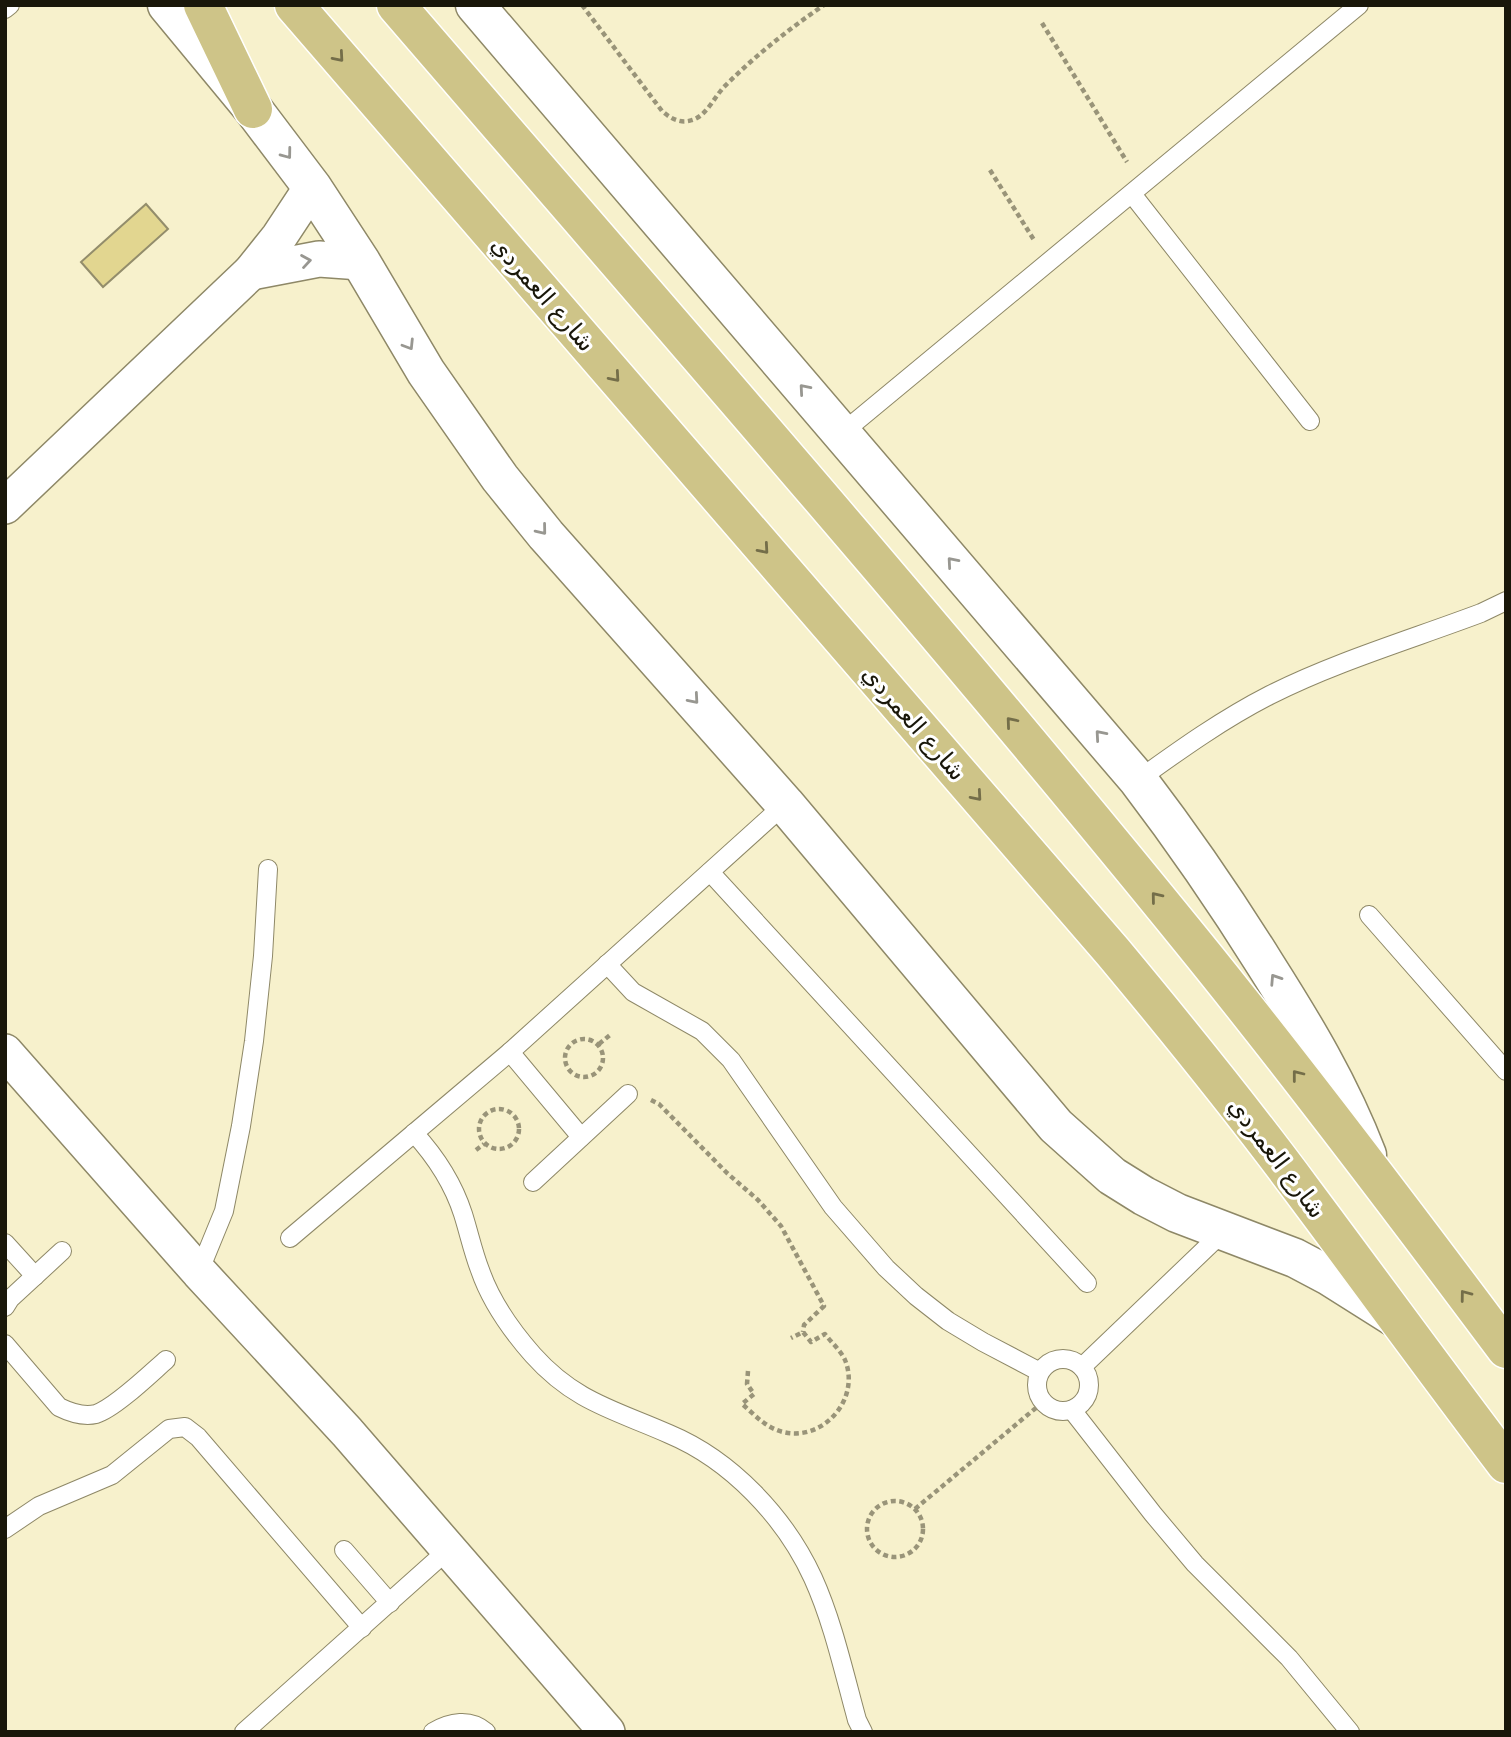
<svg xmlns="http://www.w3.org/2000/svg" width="1511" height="1737" font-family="'DejaVu Sans','Noto Naskh Arabic',sans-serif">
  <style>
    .building { fill: #e2d690; stroke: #938d6b; stroke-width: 2 }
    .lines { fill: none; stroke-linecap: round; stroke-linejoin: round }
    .service-casing { stroke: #8e8867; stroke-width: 20 }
    .minor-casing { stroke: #8e8867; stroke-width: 38 }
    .tertiary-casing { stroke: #8e8867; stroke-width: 41 }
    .primary-casing { stroke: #fff; stroke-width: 41 }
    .path { stroke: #999479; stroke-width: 4.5; stroke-dasharray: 5 3.5; stroke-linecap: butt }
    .service { stroke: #fff; stroke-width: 18 }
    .minor { stroke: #fff; stroke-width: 35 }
    .tertiary { stroke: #fff; stroke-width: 38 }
    .primary { stroke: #cec488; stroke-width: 38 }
    .oneway { stroke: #746e49 }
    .oneway2 { stroke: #989791 }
    .labels { text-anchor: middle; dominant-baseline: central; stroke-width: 6; stroke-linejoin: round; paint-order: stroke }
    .street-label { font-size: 24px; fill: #19170a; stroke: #fff }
  </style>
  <rect width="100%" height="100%" fill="#f7f1cc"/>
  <polygon class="building" points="146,204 168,229 103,287 81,262"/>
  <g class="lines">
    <g class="service-casing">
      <g id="service">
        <polyline points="5,9 10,5"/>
        <polyline points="1132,194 1310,421"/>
        <polyline points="842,433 1359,5"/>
        <path d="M 1138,780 C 1181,749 1223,719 1270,695 C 1335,662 1412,639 1481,613 L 1506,601"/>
        <polyline points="710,872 1087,1283"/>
        <polyline points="1369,915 1506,1071"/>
        <polyline points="607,964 633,992 702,1031 731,1060 833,1207 886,1268 916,1296 948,1321 983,1342 1040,1372"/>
        <polyline points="510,1052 581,1137"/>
        <path d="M 414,1133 C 436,1157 453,1183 463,1214 C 469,1233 473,1252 480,1270 C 491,1302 511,1330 533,1355 C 575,1402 615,1410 669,1434 C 731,1460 785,1517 813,1578 C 833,1622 844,1673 857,1720 L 863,1732"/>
        <polyline points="533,1182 628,1094"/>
        <polyline points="290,1238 510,1052 785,804"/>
        <polyline points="5,1243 35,1276"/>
        <polyline points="199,1272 224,1211 241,1126 254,1041 263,956 268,869"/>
        <polyline points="5,1307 10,1299 62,1251"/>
        <path d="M 5,1344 L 59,1407 C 71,1413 83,1417 96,1414 C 115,1408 150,1374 166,1360"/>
        <circle cx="1063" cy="1385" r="26"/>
        <polyline points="1082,1367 1224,1231"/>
        <polyline points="1072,1410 1153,1514 1195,1564 1289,1658 1350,1732"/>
        <polyline points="5,1529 39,1506 112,1475 169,1429 185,1427 198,1437 362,1628"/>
        <polyline points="344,1550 390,1603"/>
        <polyline points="244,1732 449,1549"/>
        <path d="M 433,1732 C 450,1722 470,1718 486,1732"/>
      </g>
    </g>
    <g class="minor-casing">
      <g id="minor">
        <polyline points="251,272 319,259 361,262"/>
        <polyline points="5,506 251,272 279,237 312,187"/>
        <polyline points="5,1052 199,1272 347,1432 607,1732"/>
      </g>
    </g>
    <g class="tertiary-casing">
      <g id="tertiary">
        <polyline points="167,5 253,109 312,187 361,262 426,372 500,478 546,535 785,804 1056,1126 1112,1176 1144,1196 1177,1213 1295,1258 1329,1276 1394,1317"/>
        <path d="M 475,5 L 1138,780 C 1183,839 1225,900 1265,964 C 1305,1027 1340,1085 1367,1155"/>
      </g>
    </g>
    <g class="primary-casing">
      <g id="primary">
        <polyline points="203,5 253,109"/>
        <path d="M 294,5 L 1113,952 C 1178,1030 1242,1109 1302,1190 C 1370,1281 1437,1373 1506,1464"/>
        <path d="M 396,5 C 663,315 933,622 1191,940 C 1299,1073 1403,1211 1506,1349"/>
      </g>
    </g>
    <g class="path">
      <path d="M 582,5 L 662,111 C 671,119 681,124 692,120 C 707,116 715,95 726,85 C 756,55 789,29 824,5"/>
      <polyline points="1042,23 1127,162"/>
      <polyline points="990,170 1034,240"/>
      <circle cx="584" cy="1058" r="19"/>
      <polyline points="599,1044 610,1035"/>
      <polyline points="651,1100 659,1104 727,1173 758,1200 781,1226 824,1306 804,1325 803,1332"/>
      <circle cx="499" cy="1129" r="20"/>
      <polyline points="476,1150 484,1144"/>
      <path d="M 748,1371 L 747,1384 L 754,1394 L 742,1404 C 755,1415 766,1428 783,1432 C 823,1442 861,1399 845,1360 C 841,1351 831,1342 825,1334 L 811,1342 L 803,1332 L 791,1338"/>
      <circle cx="895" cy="1529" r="28"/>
      <polyline points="915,1509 1043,1402"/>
    </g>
    <use href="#service" class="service"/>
    <use href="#minor" class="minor"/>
    <use href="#tertiary" class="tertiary"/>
    <use href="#primary" class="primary"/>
  </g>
  <defs><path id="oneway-chevron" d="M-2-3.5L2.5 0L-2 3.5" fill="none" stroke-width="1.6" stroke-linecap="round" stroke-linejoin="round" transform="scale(1.75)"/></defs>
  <g class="oneway">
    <use href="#oneway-chevron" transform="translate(339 57) rotate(49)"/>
    <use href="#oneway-chevron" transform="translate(615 377) rotate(49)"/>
    <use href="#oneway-chevron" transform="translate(764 549) rotate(49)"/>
    <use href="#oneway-chevron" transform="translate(1011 722) rotate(-130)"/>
    <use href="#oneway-chevron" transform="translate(977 796) rotate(49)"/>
    <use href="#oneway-chevron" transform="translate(1156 897) rotate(-129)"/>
    <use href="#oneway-chevron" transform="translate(1297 1075) rotate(-128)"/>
    <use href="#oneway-chevron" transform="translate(1465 1295) rotate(-127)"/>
  </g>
  <g class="oneway2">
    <use href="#oneway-chevron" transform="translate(287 154) rotate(53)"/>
    <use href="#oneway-chevron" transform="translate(306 261) rotate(-9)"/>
    <use href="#oneway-chevron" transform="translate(409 345) rotate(58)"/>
    <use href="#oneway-chevron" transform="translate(804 389) rotate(-131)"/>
    <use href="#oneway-chevron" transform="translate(542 530) rotate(51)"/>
    <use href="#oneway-chevron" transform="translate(952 562) rotate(-131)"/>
    <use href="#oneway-chevron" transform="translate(694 699) rotate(49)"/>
    <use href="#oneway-chevron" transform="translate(1100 735) rotate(-131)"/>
    <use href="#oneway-chevron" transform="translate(1275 979) rotate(-123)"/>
  </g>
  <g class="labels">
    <g class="street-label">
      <text transform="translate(543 294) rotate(49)">شارع العمردي</text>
      <text transform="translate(914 723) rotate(49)">شارع العمردي</text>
      <text transform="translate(1277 1158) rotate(53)">شارع العمردي</text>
    </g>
  </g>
  <rect width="1511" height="1737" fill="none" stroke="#19170a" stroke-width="14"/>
</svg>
